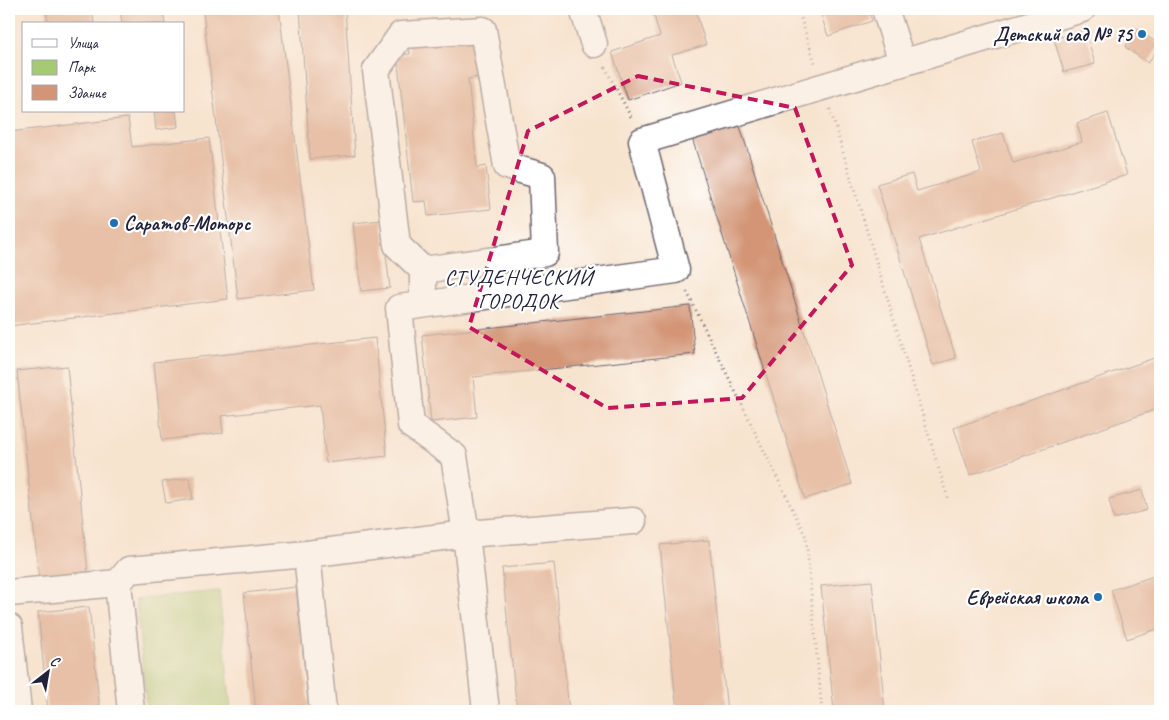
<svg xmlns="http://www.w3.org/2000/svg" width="1169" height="720" font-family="Caveat,sans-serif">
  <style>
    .green { fill: #a6ca74; stroke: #647658 }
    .building { fill: #d39576 }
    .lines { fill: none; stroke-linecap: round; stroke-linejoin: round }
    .minor-casing { stroke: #6d666f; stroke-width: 29 }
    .path { stroke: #6d666f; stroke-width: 3; stroke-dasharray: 1 4; stroke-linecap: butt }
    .minor { stroke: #fff; stroke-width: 26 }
    .marked { fill: none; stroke: #c2185b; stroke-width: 4; stroke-dasharray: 10 6; stroke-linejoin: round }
    .poi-dot { fill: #1f6fb2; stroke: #fff; stroke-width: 2 }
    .labels { text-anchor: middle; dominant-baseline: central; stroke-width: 4.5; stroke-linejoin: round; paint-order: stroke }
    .poi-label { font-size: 20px; font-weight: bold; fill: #22223b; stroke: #fff; text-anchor: end }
    .neighbourhood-label { font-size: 21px; letter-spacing: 1px; fill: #22223b; stroke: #fff }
  </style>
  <rect width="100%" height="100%" fill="#fff"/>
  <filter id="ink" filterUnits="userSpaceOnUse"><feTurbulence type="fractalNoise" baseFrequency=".02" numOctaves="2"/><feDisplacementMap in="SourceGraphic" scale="10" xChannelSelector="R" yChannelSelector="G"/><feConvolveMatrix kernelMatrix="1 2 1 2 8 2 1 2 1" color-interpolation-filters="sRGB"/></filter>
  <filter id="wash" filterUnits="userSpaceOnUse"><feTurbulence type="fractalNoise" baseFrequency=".0096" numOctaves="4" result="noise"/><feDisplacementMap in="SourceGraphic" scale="20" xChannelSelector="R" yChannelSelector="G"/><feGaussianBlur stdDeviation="1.12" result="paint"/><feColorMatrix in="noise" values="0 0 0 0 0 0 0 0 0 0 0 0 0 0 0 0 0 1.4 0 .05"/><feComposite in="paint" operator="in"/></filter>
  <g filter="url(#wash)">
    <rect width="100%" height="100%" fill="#f7e4cf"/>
    <polygon class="green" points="219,591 231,711 147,711 136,599"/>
    <g id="blocks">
      <g class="building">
        <polygon points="46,9 92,9 94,24 48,24"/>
        <polygon points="120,9 163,9 165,24 122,24"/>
        <polygon points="236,9 279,9 314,290 238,299 203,13"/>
        <polygon points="300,9 345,9 355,155 310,159"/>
        <polygon points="652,9 695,9 706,45 672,55 681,82 628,100 612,52 660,36"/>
        <polygon points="819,9 868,9 872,21 828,36"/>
        <polygon points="1137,29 1160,45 1148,63 1125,47"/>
        <polygon points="1085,30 1095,64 1064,72 1054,39"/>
        <polygon points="474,35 478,77 468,79 477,168 486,166 491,209 428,216 426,201 413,202 397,55 410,54 408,42"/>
        <polygon points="154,111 176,111 178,127 156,130"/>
        <polygon points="1108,113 1127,175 919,239 956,358 933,365 877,184 912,174 917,191 981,172 972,142 1003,133 1013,163 1082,142 1077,123"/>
        <polygon points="128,118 132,147 209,138 228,299 9,326 9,132"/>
        <polygon points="739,123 852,484 805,499 692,138"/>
        <polygon points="382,220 390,288 361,291 353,223"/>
        <polygon points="690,306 695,354 473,377 477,417 431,422 422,335"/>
        <polygon points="375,338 387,456 326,463 320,405 221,416 223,433 162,440 154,362"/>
        <polygon points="1160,356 1160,408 970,475 954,428"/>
        <polygon points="67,366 88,573 39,578 17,371"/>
        <polygon points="190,478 193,499 166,503 162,482"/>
        <polygon points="1142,490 1147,510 1114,519 1109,499"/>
        <polygon points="709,540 727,711 677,711 660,545"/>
        <polygon points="554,563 569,711 517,711 502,568"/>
        <polygon points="1160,574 1160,628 1127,639 1111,590"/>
        <polygon points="872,581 885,711 834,711 821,586"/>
        <polygon points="296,587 309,711 256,711 244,593"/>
        <polygon points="89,607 100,711 48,711 38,612"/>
      </g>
    </g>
  </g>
  <g filter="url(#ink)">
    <use href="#blocks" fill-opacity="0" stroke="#6d666f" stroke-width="1"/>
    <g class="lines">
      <g class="minor-casing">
        <g id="minor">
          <polyline points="583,9 594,44"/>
          <polyline points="885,9 902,62"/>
          <polyline points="423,270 545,253 542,176 507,166 483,30 401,35 376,70 397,245 423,270 423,304"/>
          <polyline points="307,554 323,711"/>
          <polyline points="9,593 118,583"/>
          <polyline points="9,627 18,711"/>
          <polyline points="131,711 118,583 129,570 307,554 466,534 633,521"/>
          <polyline points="486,711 466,534 454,456 411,425 399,308 676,270 642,141 1082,9"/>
        </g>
      </g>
      <g class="path">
        <polyline points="798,9 815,63"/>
        <polyline points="605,67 632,119"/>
        <polyline points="830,109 948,499"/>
        <polyline points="687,292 806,537 822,711"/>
      </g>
      <use href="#minor" class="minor"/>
    </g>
  </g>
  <path d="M0 0H1169V720H0ZM 638,76 L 795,108 L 852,265 L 742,398 L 607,408 L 469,327 L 528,131 Z" fill="#f7e4cf" fill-opacity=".55" fill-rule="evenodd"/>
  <path class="marked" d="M 638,76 L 795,108 L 852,265 L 742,398 L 607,408 L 469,327 L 528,131 Z"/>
  <g class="poi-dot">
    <circle cx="1142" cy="34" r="5"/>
    <circle cx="114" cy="223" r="5"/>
    <circle cx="1098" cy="597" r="5"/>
  </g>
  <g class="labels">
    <g class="poi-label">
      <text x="1132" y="34">Детский сад № 75</text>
      <text x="124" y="223" text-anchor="start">Саратов-Моторс</text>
      <text x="1088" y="597">Еврейская школа</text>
    </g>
    <g class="neighbourhood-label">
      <text x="519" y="277">СТУДЕНЧЕСКИЙ<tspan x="519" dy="24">ГОРОДОК</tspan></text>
    </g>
  </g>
  <rect width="1169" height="720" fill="none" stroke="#fff" stroke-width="30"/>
  <rect x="22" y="22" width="162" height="90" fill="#ffffff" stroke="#a7a7b1"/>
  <rect x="32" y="39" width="25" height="8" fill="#ffffff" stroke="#a7a7b1"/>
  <text x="68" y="48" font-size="15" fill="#22223b">Улица</text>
  <rect x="32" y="60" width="25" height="15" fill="#a6ca74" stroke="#a7a7b1"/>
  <text x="68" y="72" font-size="15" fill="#22223b">Парк</text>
  <rect x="32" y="85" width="25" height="15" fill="#d39576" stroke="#a7a7b1"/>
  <text x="68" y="98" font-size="15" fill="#22223b">Здание</text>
  <g transform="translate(48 672) rotate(31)" stroke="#ffffff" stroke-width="4" paint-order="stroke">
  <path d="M0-4L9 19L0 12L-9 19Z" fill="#22223b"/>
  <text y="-8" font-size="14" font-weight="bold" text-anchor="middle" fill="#22223b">С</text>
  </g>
</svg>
